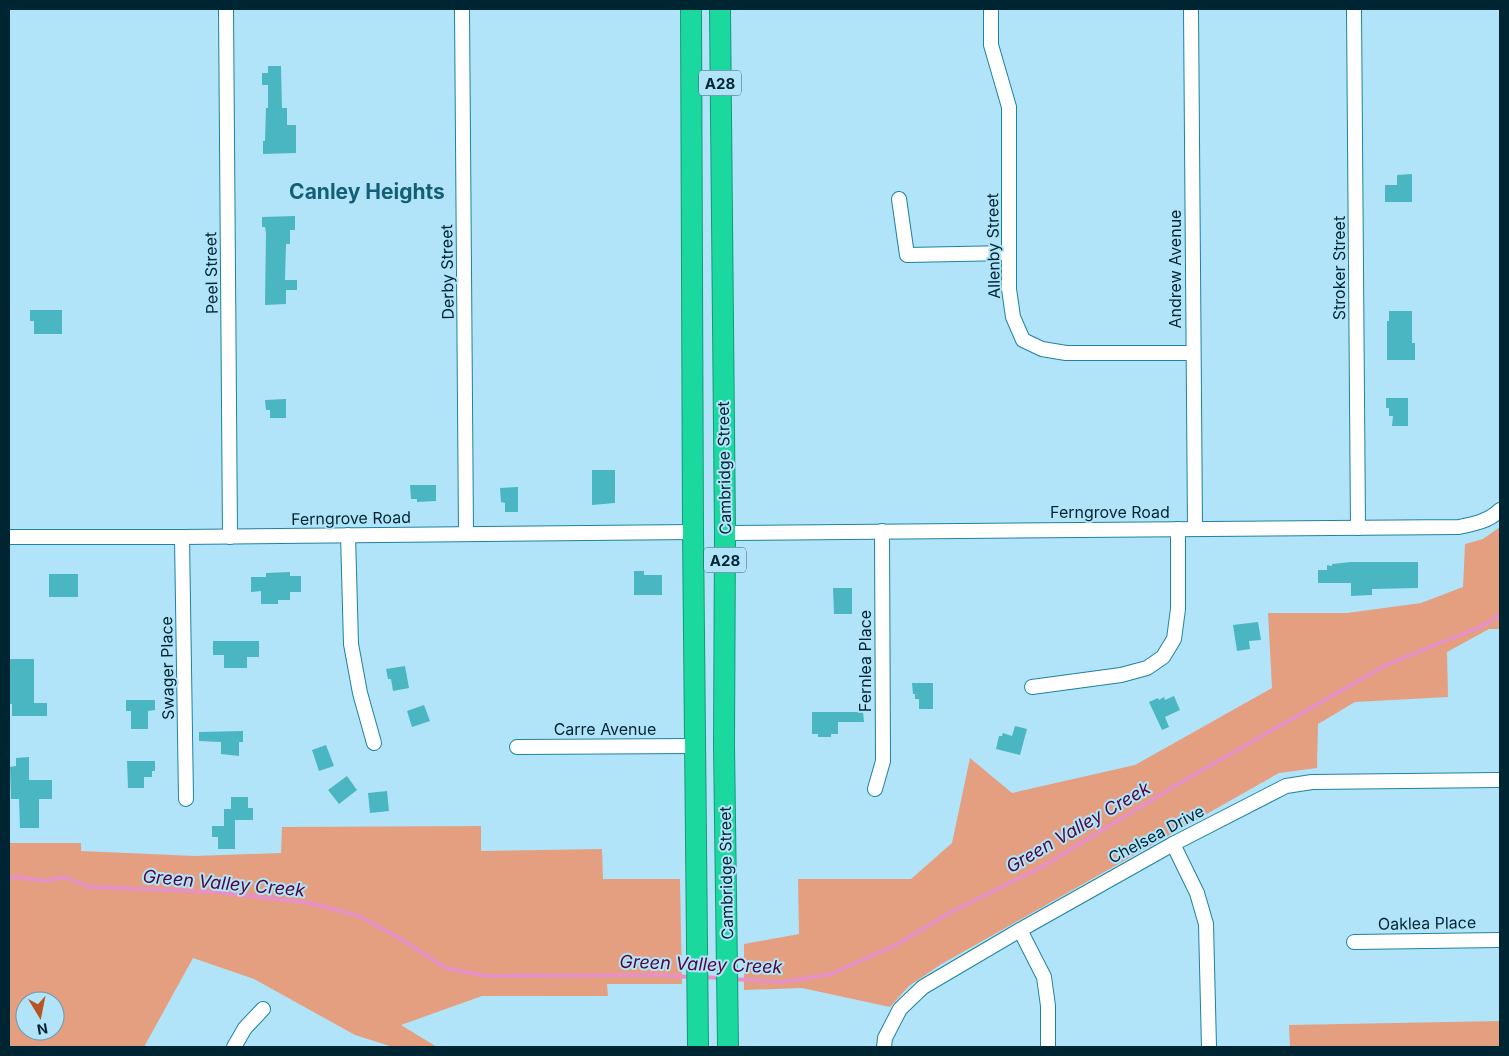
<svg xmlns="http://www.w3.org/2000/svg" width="1509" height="1056" font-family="Inter,sans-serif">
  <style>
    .green { fill: #e49f81; fill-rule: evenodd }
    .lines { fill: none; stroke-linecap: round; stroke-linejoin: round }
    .stream { stroke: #e891c4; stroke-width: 4 }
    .building { fill: #4ab6c1 }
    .minor-casing { stroke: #1e82a1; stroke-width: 16 }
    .highway-casing { stroke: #129a78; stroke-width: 22 }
    .minor { stroke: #fff; stroke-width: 14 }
    .highway { stroke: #1bd99e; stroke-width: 20 }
    .labels { text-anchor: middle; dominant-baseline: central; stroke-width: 4; stroke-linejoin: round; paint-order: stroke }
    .shield { fill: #b2e4f9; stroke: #355e6e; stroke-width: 1 }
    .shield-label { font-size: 15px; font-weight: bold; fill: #002532 }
    .street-label { font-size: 16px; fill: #002532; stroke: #b2e4f9 }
    .water-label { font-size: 18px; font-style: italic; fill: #52043b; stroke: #b2e4f9 }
    .district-label { font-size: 21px; font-weight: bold; fill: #135f77; stroke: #b2e4f9 }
  </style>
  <rect width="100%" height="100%" fill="#b2e4f9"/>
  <g class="green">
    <polygon points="1500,527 1500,629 1489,629 1447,652 1448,697 1355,702 1318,724 1317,768 1279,773 940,965 909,986 890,1007 802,988 744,990 744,944 799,934 798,879 911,879 952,843 970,758 1012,793 1135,765 1272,688 1268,613 1347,613 1421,603 1463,587 1465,544 1483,539"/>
    <path d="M 481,826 L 481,851 L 602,849 L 603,879 L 680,879 L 682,984 L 607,984 L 608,996 L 482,996 L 401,1025 L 437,1047 L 393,1047 L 355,1035 L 254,979 L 193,958 L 144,1047 L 9,1047 L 9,843 L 81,843 L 81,851 L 195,856 L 281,853 L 282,827 ZM 25,1001 L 55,1001 L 55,1031 L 25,1031 Z"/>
    <polygon points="1500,1021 1500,1047 1290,1047 1289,1025"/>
  </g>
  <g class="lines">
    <g class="stream">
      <polyline points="9,878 19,877 45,881 65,877 89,887 217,892 310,903 359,916 396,936 446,968 486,976 657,975 690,977"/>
      <polyline points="702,977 720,978"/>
      <polyline points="732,979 783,982 831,974 896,945 951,912 1040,868 1178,784 1386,665 1480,627 1500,615"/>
    </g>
  </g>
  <g class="building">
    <polygon points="268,66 281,66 282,108 287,108 287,125 296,125 296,153 263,154 263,141 265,141 266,108 268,108 268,85 262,85 262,73 268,73"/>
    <polygon points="1412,174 1412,202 1385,202 1385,185 1397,185 1397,175"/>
    <polygon points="295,216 295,230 290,230 290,244 286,244 285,280 297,280 297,290 286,290 286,304 265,305 266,233 265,227 262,227 262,217"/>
    <polygon points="30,310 62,310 62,334 34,334 34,321 30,321"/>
    <polygon points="1389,311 1412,311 1412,343 1415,343 1415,360 1387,360 1387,321 1389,321"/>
    <polygon points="1386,398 1408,398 1408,426 1392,426 1393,416 1389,416 1389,408 1386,408"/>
    <polygon points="286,399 286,418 270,418 270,410 266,410 265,400"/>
    <polygon points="592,470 615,470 615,503 592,505"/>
    <polygon points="410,485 436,485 436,501 417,502 417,499 411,499"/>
    <polygon points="518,487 518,512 505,512 505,503 501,502 500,488"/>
    <polygon points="1351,562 1418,562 1418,588 1372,589 1372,595 1351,596 1351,583 1318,583 1318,570 1327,570 1327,565 1332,566 1332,564"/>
    <polygon points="634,571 644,571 644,575 662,575 662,595 634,595"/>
    <polygon points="290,572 290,576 301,576 301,592 290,592 290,600 278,600 278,604 261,604 261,591 251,592 251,577 266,577 266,573"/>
    <rect x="49" y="574" width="29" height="23"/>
    <polygon points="833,588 852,588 852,614 834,614"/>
    <polygon points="1258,622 1261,640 1249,641 1250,649 1237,651 1233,625"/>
    <polygon points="213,641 259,641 259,657 247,657 247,668 224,668 224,655 213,655"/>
    <polygon points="9,659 34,659 34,703 47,703 47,716 12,716 12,704 10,704"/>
    <polygon points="405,666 409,688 393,691 391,679 388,679 386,669"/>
    <polygon points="912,683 933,683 933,709 919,709 919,699 915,699 915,694 913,694"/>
    <polygon points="1174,696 1180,710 1165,717 1169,727 1162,730 1149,702 1158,698 1159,700 1164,697 1165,700"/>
    <polygon points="126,700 155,700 155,710 148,711 148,729 131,729 131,711 126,711"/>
    <polygon points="424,705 430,721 412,727 407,711"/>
    <polygon points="812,712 863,712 864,722 838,722 838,734 831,734 831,737 818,737 818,734 812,734"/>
    <polygon points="1015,726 1027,729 1020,755 996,749 999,736 1002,736 1003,733 1012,736"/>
    <polygon points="243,731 243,742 239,742 239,756 221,754 221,742 199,741 199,732"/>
    <polygon points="326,745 334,766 319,771 312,750"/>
    <polygon points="29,757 29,780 52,780 52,799 39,799 39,828 20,828 19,799 11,799 10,767 16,766 16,758"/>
    <polygon points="127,761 155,761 155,771 152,771 152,777 144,777 144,788 128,788"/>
    <polygon points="347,776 357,790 339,804 328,790"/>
    <polygon points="387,791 389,811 370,813 368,793"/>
    <polygon points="231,797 248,797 248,808 253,808 253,820 235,820 235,849 218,849 218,837 212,837 212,826 224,826 224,809 231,809"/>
  </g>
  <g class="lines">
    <g class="minor-casing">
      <g id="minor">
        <polyline points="226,9 230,537"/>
        <polyline points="462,9 466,534"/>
        <polyline points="991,9 991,45 1009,107 1009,289 1013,317 1023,340 1042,349 1066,353 1193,353"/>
        <polyline points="1191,9 1195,529"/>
        <polyline points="1354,9 1358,528"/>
        <polyline points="899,199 907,255 1009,253"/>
        <path d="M 725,533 L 1459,527 C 1474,524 1489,521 1500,510"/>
        <polyline points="348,535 351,644 360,693 374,743"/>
        <polyline points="9,537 182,537 693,532"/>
        <polyline points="182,537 186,799"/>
        <polyline points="1032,687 1121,675 1147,668 1163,657 1174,639 1178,609 1178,529"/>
        <polyline points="517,747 694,746"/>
        <polyline points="875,789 883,761 882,531"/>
        <polyline points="1173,844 1197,893 1206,924 1209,1047"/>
        <polyline points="1020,930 1044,977 1048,1006 1048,1047"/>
        <polyline points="1354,942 1500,940"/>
        <polyline points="234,1047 245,1028 263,1009"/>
        <polyline points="884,1047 885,1038 900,1009 923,987 1020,930 1173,844 1286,786 1312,782 1500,780"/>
      </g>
    </g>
    <g class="highway-casing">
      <g id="highway">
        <polyline points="691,9 693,532 698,1047"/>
        <polyline points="720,9 725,533 724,744 728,1047"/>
      </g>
    </g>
    <use href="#minor" class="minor"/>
    <use href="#highway" class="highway"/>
  </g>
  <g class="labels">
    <g class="shield">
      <rect x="699" y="70.5" width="42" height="25" rx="4"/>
      <rect x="704" y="547.5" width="42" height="25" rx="4"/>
    </g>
    <g class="shield-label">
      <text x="720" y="83">A28</text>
      <text x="725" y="560">A28</text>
    </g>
    <g class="street-label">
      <text transform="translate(993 246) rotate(-91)">Allenby Street</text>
      <text transform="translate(1339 268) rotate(-90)">Stroker Street</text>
      <text transform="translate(1175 269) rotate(-90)">Andrew Avenue</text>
      <text transform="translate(447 272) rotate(-91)">Derby Street</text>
      <text transform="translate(211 273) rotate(-91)">Peel Street</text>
      <text transform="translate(724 468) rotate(-91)">Cambridge Street</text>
      <text x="1110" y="512">Ferngrove Road</text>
      <text transform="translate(351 518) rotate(-1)">Ferngrove Road</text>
      <text transform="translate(865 661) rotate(-90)">Fernlea Place</text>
      <text transform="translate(167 668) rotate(-91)">Swager Place</text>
      <text x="605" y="729">Carre Avenue</text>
      <text transform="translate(1156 834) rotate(-28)">Chelsea Drive</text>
      <text transform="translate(726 873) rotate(-91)">Cambridge Street</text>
      <text transform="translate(1427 923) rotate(-1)">Oaklea Place</text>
    </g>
    <g class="water-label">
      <text transform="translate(1078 827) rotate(-30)">Green Valley Creek</text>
      <text transform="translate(224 883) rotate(5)">Green Valley Creek</text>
      <text transform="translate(701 964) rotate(2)">Green Valley Creek</text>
    </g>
    <g class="district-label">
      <text x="367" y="191">Canley Heights</text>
    </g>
  </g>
  <rect width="1509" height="1056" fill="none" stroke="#002532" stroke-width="20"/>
  <g transform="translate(40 1016) rotate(170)"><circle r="24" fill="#b2e4f9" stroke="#6b98a9"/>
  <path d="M0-4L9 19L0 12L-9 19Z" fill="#b85421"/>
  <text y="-8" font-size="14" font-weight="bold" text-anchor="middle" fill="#002532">N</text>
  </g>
</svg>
